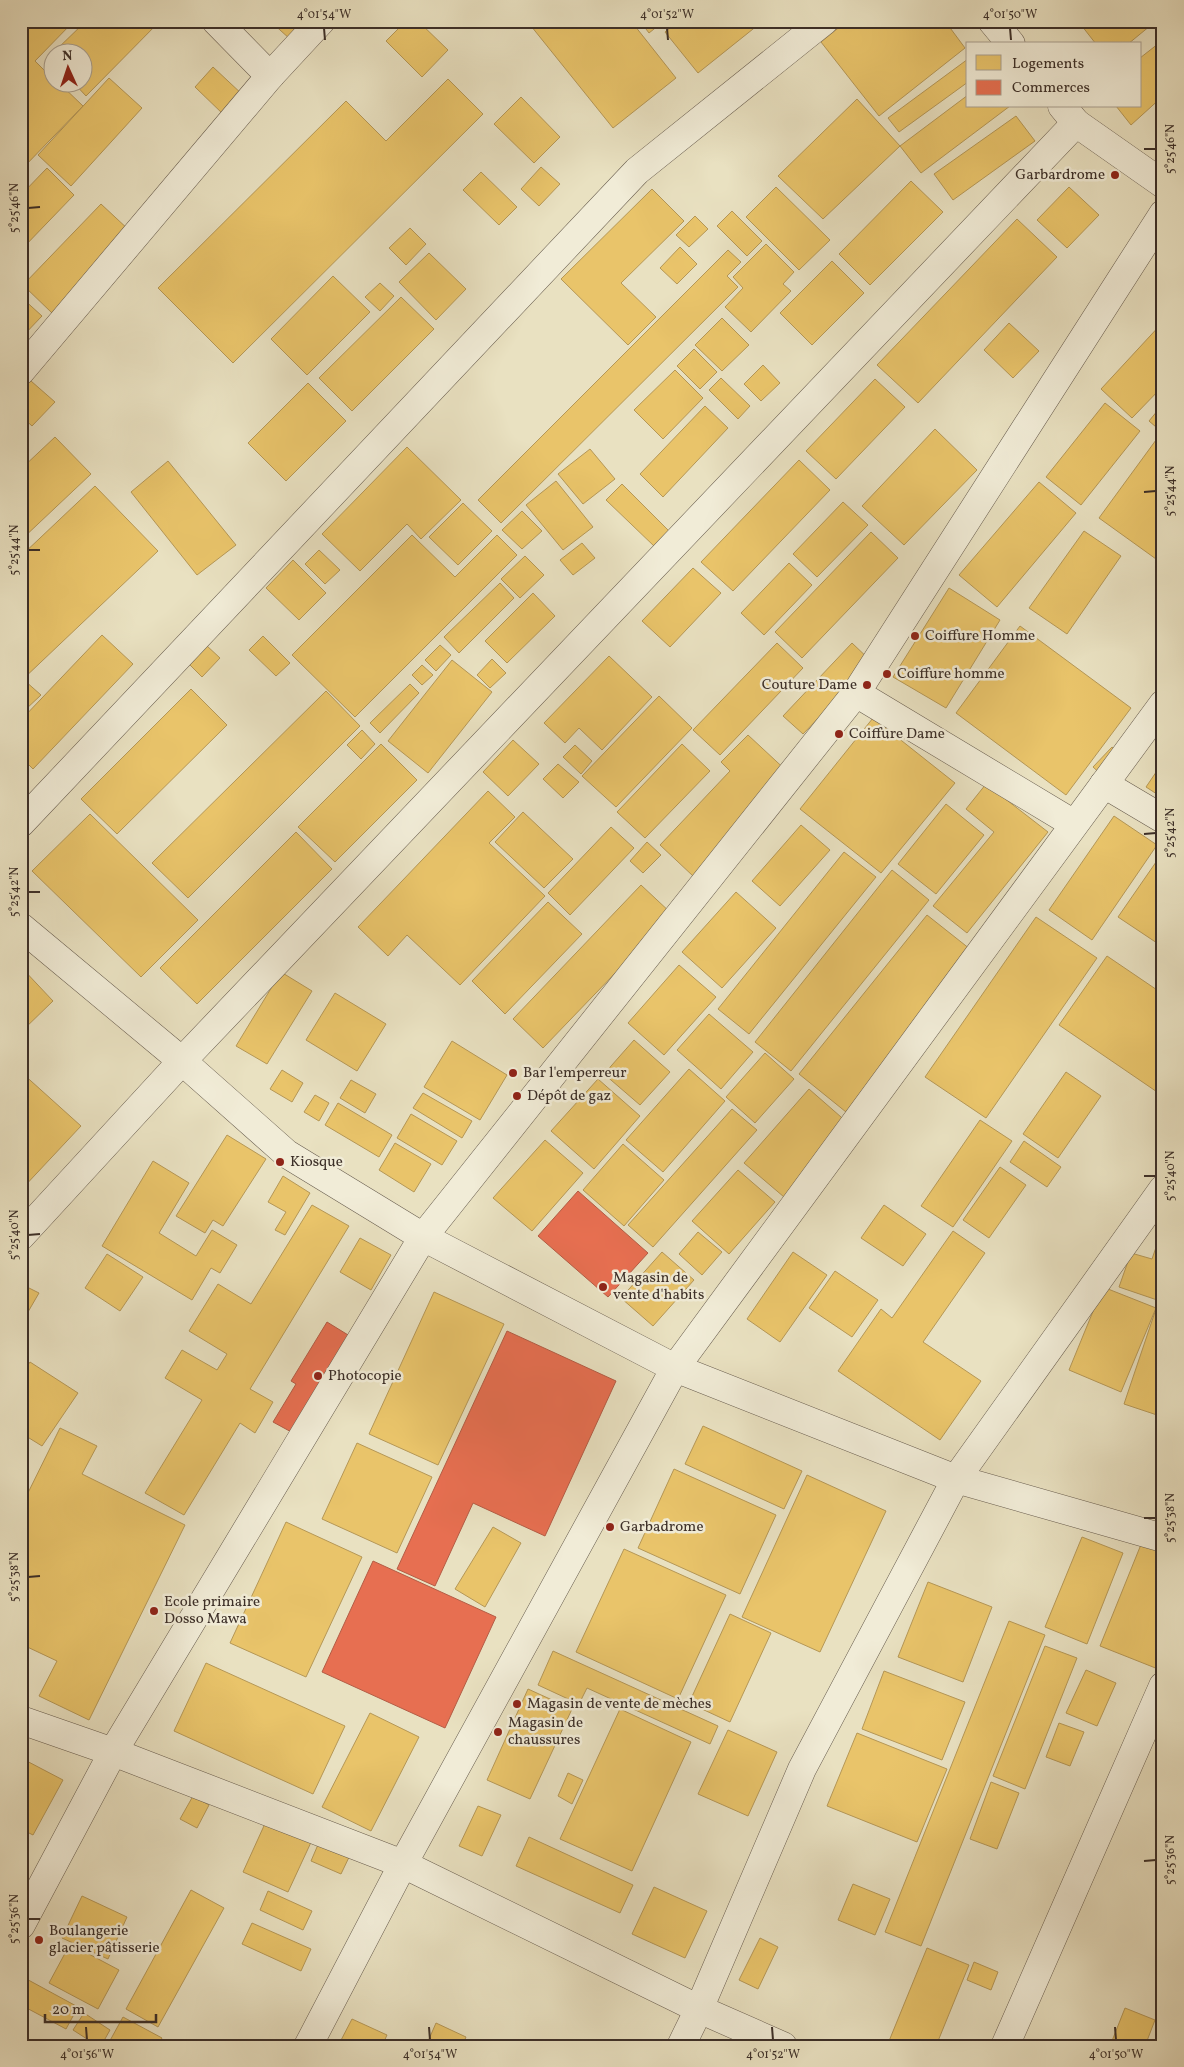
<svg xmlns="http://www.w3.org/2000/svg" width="1184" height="2067" font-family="Vollkorn,serif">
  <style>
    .homes { fill: #e9c46a; stroke: #b59756 }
    .shops { fill: #e76f51; stroke: #b45c45 }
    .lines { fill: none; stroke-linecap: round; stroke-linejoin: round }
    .minor-casing { stroke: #675c4e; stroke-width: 29 }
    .minor { stroke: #f1ecd7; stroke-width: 28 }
    .ticks { fill: none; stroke: #3c2f28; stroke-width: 2 }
    .poi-dot { fill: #8f2418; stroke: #f1ecd7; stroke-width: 2 }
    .labels { text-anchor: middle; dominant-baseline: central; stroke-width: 5; stroke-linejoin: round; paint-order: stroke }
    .poi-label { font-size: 15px; fill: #3c2f28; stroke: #f1ecd7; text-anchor: start }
    .neatline { fill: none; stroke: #3c2f28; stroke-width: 2 }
    .ticks-label { font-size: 12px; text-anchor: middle; fill: #3c2f28 }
  </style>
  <rect width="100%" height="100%" fill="#e9e1c1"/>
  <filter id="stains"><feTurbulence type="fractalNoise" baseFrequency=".004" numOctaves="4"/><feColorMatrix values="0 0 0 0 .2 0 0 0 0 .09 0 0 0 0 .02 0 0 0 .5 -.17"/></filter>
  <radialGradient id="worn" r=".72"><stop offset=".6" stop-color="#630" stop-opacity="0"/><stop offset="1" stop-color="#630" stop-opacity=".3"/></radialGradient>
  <g class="homes">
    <polygon points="21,21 73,22 35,61 52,78 52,82 58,82 83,106 21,170"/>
    <polygon points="86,21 160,21 86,96 73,82 82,82 82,52 54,52"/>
    <polygon points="270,21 306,21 290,39"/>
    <polygon points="406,21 418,21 448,50 422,77 386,41"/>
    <polygon points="527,21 631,21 676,78 613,128"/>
    <polygon points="640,21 664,21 649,33"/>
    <polygon points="678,21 763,21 698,73 665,32"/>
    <polygon points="847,21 945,21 965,48 879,116 821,42"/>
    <polygon points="1078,21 1156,21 1128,44 1096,44"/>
    <polygon points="1163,40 1163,96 1131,125 1116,106 1140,106 1140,58"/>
    <polygon points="968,59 968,82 899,132 888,118"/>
    <polygon points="213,67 244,96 224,115 195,87"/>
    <polygon points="109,78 142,108 71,186 38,155"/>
    <polygon points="448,79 483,114 233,363 158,288 346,101 386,141"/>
    <polygon points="968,95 968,106 1010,106 921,173 900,146"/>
    <polygon points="521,97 560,137 534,163 494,124"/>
    <polygon points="857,99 900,146 823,219 778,176"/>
    <polygon points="1016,116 1035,141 953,200 934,174"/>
    <polygon points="541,167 560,184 539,206 521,189"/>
    <polygon points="47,168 74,195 21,250 21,195"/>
    <polygon points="481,172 517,207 499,225 463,190"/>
    <polygon points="911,181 943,212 870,285 839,254"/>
    <polygon points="776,187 830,240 799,270 746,217"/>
    <polygon points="1069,187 1099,215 1067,248 1037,220"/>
    <polygon points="652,189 684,221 621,283 656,317 628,345 561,279"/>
    <polygon points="101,204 130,231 52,313 23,285"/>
    <polygon points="732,211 762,241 747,256 717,226"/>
    <polygon points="695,216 708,229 689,247 676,235"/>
    <polygon points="1017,219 1057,257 918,403 877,365"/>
    <polygon points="410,228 426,244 406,265 389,248"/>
    <polygon points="766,244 794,272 783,284 791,291 751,332 725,307 743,288 733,277"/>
    <polygon points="680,247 697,264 677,284 660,268"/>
    <polygon points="728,250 741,262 727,276 738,287 501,523 478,500"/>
    <polygon points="429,253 466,289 436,320 399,282"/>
    <polygon points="832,261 864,293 812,345 780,313"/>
    <polygon points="333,276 370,312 307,375 271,339"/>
    <polygon points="380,283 394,296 380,311 365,297"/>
    <polygon points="21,297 42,316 21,338"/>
    <polygon points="401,297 434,329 352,411 319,378"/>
    <polygon points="722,318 749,345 722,371 695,345"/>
    <polygon points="1163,322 1163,386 1132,418 1101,389"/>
    <polygon points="1009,323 1039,351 1013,378 984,350"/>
    <polygon points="694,349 717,372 700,389 677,366"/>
    <polygon points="763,365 780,383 761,401 744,384"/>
    <polygon points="675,370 703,398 663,439 634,410"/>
    <polygon points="721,378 750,406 738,419 709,390"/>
    <polygon points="875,379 905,407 836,479 806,451"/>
    <polygon points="31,381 55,402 32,426 21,416 21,391"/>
    <polygon points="308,383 346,421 286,481 248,443"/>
    <polygon points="1105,403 1140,431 1081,505 1046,477"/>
    <polygon points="1163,404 1163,433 1149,421"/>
    <polygon points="705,406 728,428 663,497 640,474"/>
    <polygon points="935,429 977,470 904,545 862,506"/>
    <polygon points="55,437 91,474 21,540 21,469"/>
    <polygon points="1156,440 1163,445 1163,564 1099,518"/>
    <polygon points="407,447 461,500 421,539 407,524 360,571 322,534"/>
    <polygon points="590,449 615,479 583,504 558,474"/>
    <polygon points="799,460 830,490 733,591 701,562"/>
    <polygon points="168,461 236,545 197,575 131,492"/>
    <polygon points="556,481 593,527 563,550 526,505"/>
    <polygon points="1039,482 1076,513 997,607 959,575"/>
    <polygon points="622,484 670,532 655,547 606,500"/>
    <polygon points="95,486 158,551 21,681 21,556"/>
    <polygon points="843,502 868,525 817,577 793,554"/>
    <polygon points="463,503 492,531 458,565 429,537"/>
    <polygon points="522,511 542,531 522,549 502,530"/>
    <polygon points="1084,531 1121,556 1067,634 1029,608"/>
    <polygon points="871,532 898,558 802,658 775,632"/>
    <polygon points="412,535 455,577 497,535 517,555 355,717 292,655"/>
    <polygon points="582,543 595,558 573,575 560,560"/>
    <polygon points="319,550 340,570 325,584 305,564"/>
    <polygon points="525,556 544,575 520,598 501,579"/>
    <polygon points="293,560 326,593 299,620 266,588"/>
    <polygon points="789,563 812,585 764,635 741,613"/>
    <polygon points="693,568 721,593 670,647 642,621"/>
    <polygon points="500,583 514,598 459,653 444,637"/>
    <polygon points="949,588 1000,620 946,708 893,677"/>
    <polygon points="533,593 555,616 507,663 485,641"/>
    <polygon points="1020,626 1131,708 1066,795 956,713"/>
    <polygon points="102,635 133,664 33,769 21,757 21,720"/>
    <polygon points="263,636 290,663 276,676 249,650"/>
    <polygon points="777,643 803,668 720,755 693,730"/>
    <polygon points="852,643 872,662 803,734 783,716"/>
    <polygon points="206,645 220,658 202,677 188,663"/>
    <polygon points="440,645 451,655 436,671 425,660"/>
    <polygon points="609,656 652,697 602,750 579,728 565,743 544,723"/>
    <polygon points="492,659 506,673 490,688 477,675"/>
    <polygon points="452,660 492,692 428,773 388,741"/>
    <polygon points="422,665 433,675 422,685 412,675"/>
    <polygon points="24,680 41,695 25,710 21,707 21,683"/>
    <polygon points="410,684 419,693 380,733 370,723"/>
    <polygon points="191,689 227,725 117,834 81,799"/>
    <polygon points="326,691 360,726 188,898 152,863"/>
    <polygon points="659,696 692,728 616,807 582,776"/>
    <polygon points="873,718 955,783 881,873 800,809"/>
    <polygon points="362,730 375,744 361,759 347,745"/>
    <polygon points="748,735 790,774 693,876 660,845 730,771 721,762"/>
    <polygon points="513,740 539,764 508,796 483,772"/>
    <polygon points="381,744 417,780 335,862 298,827"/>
    <polygon points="682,744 710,771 645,838 617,812"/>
    <polygon points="575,745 592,761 581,774 563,757"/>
    <polygon points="1112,747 1123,756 1104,777 1093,767"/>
    <polygon points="1163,762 1163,798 1146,787"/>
    <polygon points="558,764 579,782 563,798 543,779"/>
    <polygon points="21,776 28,784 21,791"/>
    <polygon points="986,784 1048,832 967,933 933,906 994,832 966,809"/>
    <polygon points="488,791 515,817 489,843 545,896 460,985 407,935 388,956 358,927"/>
    <polygon points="946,804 984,835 936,894 898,864"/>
    <polygon points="523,812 573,859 544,888 495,842"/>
    <polygon points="90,814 198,920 141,977 32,871"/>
    <polygon points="1114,816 1157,845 1092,940 1049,910"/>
    <polygon points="801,825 830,850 780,906 752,881"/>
    <polygon points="611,827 634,848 570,915 548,893"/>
    <polygon points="296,832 332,869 197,1004 160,968"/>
    <polygon points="647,842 661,855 643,873 630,861"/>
    <polygon points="844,852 876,877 749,1034 718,1009"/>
    <polygon points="1163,852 1163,947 1118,917"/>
    <polygon points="892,870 929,900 791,1071 755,1042"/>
    <polygon points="641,885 672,914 543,1048 513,1019"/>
    <polygon points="736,892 776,928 722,988 682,952"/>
    <polygon points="548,902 582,934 505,1014 472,981"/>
    <polygon points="927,915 975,953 846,1112 799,1074"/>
    <polygon points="1036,917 1097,958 986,1118 925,1077"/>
    <polygon points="1107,956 1163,994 1163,1096 1059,1025"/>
    <polygon points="679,965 716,997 664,1055 628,1023"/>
    <polygon points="21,967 53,1001 21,1032"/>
    <polygon points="281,972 312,991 267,1064 236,1046"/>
    <polygon points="335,993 386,1024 357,1071 306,1040"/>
    <polygon points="709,1014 753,1052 721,1089 677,1050"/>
    <polygon points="634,1040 670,1072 640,1105 604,1074"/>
    <polygon points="452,1041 507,1075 480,1120 424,1087"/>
    <polygon points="765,1053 794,1079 755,1123 726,1097"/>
    <polygon points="689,1069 725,1101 663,1172 626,1140"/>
    <polygon points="282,1070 303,1083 292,1102 270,1089"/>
    <polygon points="21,1072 81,1126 21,1190"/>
    <polygon points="1066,1072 1101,1096 1058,1158 1023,1134"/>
    <polygon points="598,1079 640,1116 594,1169 551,1131"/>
    <polygon points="351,1080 376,1094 365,1113 340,1098"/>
    <polygon points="809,1089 849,1124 784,1197 744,1163"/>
    <polygon points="423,1093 472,1121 462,1138 413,1108"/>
    <polygon points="315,1095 329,1103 319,1121 304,1112"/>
    <polygon points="338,1103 392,1135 379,1157 325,1125"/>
    <polygon points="732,1109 757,1130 653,1247 628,1225"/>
    <polygon points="411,1114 457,1141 442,1165 397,1138"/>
    <polygon points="980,1120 1012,1141 953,1227 921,1206"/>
    <polygon points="227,1135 266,1159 223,1226 213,1220 205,1233 176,1216"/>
    <polygon points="545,1140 583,1173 532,1231 493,1198"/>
    <polygon points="1024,1141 1061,1167 1047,1187 1010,1162"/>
    <polygon points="395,1143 431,1164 414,1192 379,1170"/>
    <polygon points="623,1144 664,1180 624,1226 583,1190"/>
    <polygon points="153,1161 189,1183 159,1233 196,1256 212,1230 237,1245 220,1273 211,1268 192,1300 102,1246"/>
    <polygon points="1000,1167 1026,1185 989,1238 963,1220"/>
    <polygon points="738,1170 775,1202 729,1254 692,1221"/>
    <polygon points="283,1176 310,1193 285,1235 275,1230 286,1212 268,1202"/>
    <polygon points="312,1205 349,1226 250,1389 273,1402 255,1433 240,1423 184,1515 145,1493 202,1400 165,1378 182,1350 217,1370 227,1354 189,1331 218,1284 251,1304"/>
    <polygon points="884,1205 926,1234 903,1266 861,1238"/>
    <polygon points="1163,1227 1163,1302 1119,1287 1131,1253 1152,1259"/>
    <polygon points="953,1231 985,1253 923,1342 981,1381 940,1440 838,1371 881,1309 892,1318"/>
    <polygon points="698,1232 722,1252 702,1275 679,1254"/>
    <polygon points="360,1238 391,1255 371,1290 340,1272"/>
    <polygon points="662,1252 694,1280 653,1326 621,1298"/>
    <polygon points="793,1252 827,1275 780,1342 747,1319"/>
    <polygon points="107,1254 143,1277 120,1311 85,1288"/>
    <polygon points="835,1271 878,1300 852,1337 809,1308"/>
    <polygon points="21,1284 39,1293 21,1324"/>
    <polygon points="1103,1287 1156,1308 1121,1392 1069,1370"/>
    <polygon points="434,1292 504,1324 438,1465 369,1434"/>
    <polygon points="1158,1303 1163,1305 1163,1417 1124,1404"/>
    <polygon points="30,1362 78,1393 42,1446 21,1433 21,1375"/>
    <polygon points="703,1426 802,1471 784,1509 685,1464"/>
    <polygon points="60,1428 97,1446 82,1474 185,1525 89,1720 39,1696 57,1661 21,1644 21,1507"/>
    <polygon points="357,1443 432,1477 397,1553 322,1519"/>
    <polygon points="674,1469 776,1515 740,1594 638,1548"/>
    <polygon points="807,1475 886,1511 820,1652 742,1617"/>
    <polygon points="286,1522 362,1557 306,1677 230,1643"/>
    <polygon points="493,1527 521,1543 485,1607 455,1589"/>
    <polygon points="1082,1537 1123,1553 1087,1644 1045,1627"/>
    <polygon points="1142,1542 1163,1550 1163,1657 1158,1669 1100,1646"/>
    <polygon points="624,1549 726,1595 678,1699 576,1652"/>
    <polygon points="928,1582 992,1607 963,1682 898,1657"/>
    <polygon points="730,1614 771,1633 730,1722 689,1703"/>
    <polygon points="1009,1621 1045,1635 921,1946 885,1932"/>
    <polygon points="1045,1646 1077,1658 1025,1789 993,1776"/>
    <polygon points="553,1651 718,1726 710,1744 587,1688 579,1704 538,1685"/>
    <polygon points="206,1663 345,1726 313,1794 174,1731"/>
    <polygon points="1086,1670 1116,1683 1097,1726 1066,1713"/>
    <polygon points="884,1671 965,1702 942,1760 862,1729"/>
    <polygon points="528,1689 572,1709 530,1799 487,1780"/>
    <polygon points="620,1709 691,1742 632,1871 560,1839"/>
    <polygon points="370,1713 419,1737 371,1831 322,1807"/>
    <polygon points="1059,1723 1084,1732 1070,1766 1046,1757"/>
    <polygon points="728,1730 777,1752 748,1816 698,1794"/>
    <polygon points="857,1733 947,1769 917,1842 827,1806"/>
    <polygon points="21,1758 63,1780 33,1835 21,1829"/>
    <polygon points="568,1773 583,1780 572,1804 558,1796"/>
    <polygon points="991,1782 1019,1793 997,1849 970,1839"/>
    <polygon points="193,1796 209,1805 197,1828 180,1819"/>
    <polygon points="478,1806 501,1815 482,1856 459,1846"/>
    <polygon points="268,1817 313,1838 288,1892 243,1872"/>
    <polygon points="529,1837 633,1885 620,1913 516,1866"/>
    <polygon points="320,1840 351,1853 341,1874 311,1861"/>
    <polygon points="21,1842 27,1845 21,1858"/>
    <polygon points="853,1884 890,1899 875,1935 838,1920"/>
    <polygon points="654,1887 707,1911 685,1958 632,1934"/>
    <polygon points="191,1890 224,1908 158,2027 126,2009"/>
    <polygon points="268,1891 312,1911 303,1930 260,1910"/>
    <polygon points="82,1896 127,1917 108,1959 62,1938"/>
    <polygon points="252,1923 311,1949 301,1971 242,1944"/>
    <polygon points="760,1938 778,1947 758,1989 739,1980"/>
    <polygon points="70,1944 119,1970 98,2009 49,1983"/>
    <polygon points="927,1948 969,1965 936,2046 887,2046"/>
    <polygon points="974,1962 998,1972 991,1990 967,1980"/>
    <polygon points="21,1976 78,2007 66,2029 21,2005"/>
    <polygon points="1125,2008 1155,2020 1145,2046 1110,2046"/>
    <polygon points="84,2013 110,2030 101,2046 98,2046 73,2030"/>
    <polygon points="123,2017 162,2038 157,2046 107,2046"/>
    <polygon points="352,2019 387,2035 382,2046 338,2046"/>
    <polygon points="436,2023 466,2037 462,2046 426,2046"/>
    <polygon points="1163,2030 1163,2046 1156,2046"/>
  </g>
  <g class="shops">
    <polygon points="578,1191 648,1253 608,1297 538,1236"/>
    <polygon points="327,1322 353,1338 295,1434 273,1422 296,1384 291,1381"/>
    <polygon points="507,1331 616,1381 545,1536 473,1503 435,1586 397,1569"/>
    <polygon points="373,1561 496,1617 445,1728 322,1672"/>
  </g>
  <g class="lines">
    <g class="minor-casing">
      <g id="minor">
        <polyline points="216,21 270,76"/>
        <polyline points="992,21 1011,44"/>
        <polyline points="1062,106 1076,123 1163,184"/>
        <polyline points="21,371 270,76 321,21"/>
        <polyline points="856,693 1074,824"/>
        <polyline points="1104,784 1163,819"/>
        <polyline points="21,823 637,171 824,21"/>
        <polyline points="21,927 182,1061 287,1154 423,1237 675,1368 956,1479 1163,1538"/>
        <polyline points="21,1236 182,1061 1076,123"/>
        <polyline points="21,1720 113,1752 403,1864 699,2009 783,2046"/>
        <polyline points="21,1925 113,1752 423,1237 856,693 1163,214"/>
        <polyline points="308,2046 403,1864 675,1368 1163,704"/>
        <polyline points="681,2046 699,2009 802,1769 956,1479 1163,1189"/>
        <polyline points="1005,2046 1163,1686"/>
      </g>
    </g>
    <use href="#minor" class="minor"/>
  </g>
  <path class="ticks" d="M 324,28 L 325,40M 667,28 L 668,40M 1010,28 L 1011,40M 1144,149 L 1156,149M 28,208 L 40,207M 1144,492 L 1156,491M 28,550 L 40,550M 1144,834 L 1156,833M 28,892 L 40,892M 1144,1176 L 1156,1176M 28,1235 L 40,1234M 1144,1518 L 1156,1518M 28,1577 L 40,1576M 1144,1861 L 1156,1860M 28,1919 L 40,1919M 86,2027 L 87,2040M 429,2027 L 430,2040M 772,2027 L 773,2040M 1115,2027 L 1116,2040"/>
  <g class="poi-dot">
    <circle cx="1115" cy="175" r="5"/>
    <circle cx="915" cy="636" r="5"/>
    <circle cx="887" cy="674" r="5"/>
    <circle cx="867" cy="685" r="5"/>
    <circle cx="839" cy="734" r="5"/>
    <circle cx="513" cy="1073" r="5"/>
    <circle cx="517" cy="1096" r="5"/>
    <circle cx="280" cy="1162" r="5"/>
    <circle cx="603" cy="1287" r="5"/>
    <circle cx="318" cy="1376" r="5"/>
    <circle cx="610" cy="1527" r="5"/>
    <circle cx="154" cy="1611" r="5"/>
    <circle cx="517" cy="1704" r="5"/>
    <circle cx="498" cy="1732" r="5"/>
    <circle cx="39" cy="1940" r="5"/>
  </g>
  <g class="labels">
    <g class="poi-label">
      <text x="1105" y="175" text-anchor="end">Garbardrome</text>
      <text x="925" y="636">Coiffure Homme</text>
      <text x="897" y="674">Coiffure homme</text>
      <text x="857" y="685" text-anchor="end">Couture Dame</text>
      <text x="849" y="734">Coiffure Dame</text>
      <text x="523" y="1073">Bar l'emperreur</text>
      <text x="527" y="1096">Dépôt de gaz</text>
      <text x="290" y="1162">Kiosque</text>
      <text x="613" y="1278">Magasin de<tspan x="613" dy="17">vente d'habits</tspan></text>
      <text x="328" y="1376">Photocopie</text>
      <text x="620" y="1527">Garbadrome</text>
      <text x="164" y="1602">Ecole primaire<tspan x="164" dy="17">Dosso Mawa</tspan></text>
      <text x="527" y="1704">Magasin de vente de mèches</text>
      <text x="508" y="1723">Magasin de<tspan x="508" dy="17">chaussures</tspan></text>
      <text x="49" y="1931">Boulangerie<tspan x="49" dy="17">glacier pâtisserie</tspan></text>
    </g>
  </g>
  <rect width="1184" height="2067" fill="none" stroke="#e9e1c1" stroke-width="55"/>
  <rect x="966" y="42" width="175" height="65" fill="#f1ecd7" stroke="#a9a091"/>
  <rect x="976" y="55" width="25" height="15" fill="#e9c46a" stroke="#a9a091"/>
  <text x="1012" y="68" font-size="15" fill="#3c2f28">Logements</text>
  <rect x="976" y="80" width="25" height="15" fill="#e76f51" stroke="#a9a091"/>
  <text x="1012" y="92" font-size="15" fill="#3c2f28">Commerces</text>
  <g transform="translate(68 68) rotate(357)"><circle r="24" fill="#f1ecd7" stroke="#a9a091"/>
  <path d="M0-4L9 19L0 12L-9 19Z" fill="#8f2418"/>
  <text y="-8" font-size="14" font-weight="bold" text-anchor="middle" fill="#3c2f28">N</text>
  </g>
  <path d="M45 2014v8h111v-8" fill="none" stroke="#3c2f28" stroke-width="2.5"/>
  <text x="52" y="2014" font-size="15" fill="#3c2f28" stroke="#f1ecd7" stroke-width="4" paint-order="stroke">20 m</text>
  <rect x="28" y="28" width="1128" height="2012" class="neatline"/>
  <g class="ticks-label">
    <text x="324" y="18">4°01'54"W</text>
    <text x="667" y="18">4°01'52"W</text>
    <text x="1010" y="18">4°01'50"W</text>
    <text transform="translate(1170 149) rotate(-90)" y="4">5°25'46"N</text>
    <text transform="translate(14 208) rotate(-90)" y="4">5°25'46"N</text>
    <text transform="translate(1170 491) rotate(-90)" y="4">5°25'44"N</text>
    <text transform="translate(14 550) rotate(-90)" y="4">5°25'44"N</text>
    <text transform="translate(1170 833) rotate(-90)" y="4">5°25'42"N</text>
    <text transform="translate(14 892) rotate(-90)" y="4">5°25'42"N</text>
    <text transform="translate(1170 1176) rotate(-90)" y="4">5°25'40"N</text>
    <text transform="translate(14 1235) rotate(-90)" y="4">5°25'40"N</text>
    <text transform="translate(1170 1518) rotate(-90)" y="4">5°25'38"N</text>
    <text transform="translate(14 1577) rotate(-90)" y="4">5°25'38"N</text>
    <text transform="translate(1170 1860) rotate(-90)" y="4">5°25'36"N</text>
    <text transform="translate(14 1919) rotate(-90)" y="4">5°25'36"N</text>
    <text x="87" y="2058">4°01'56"W</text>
    <text x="430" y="2058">4°01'54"W</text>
    <text x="773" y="2058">4°01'52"W</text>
    <text x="1116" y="2058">4°01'50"W</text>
  </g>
  <rect width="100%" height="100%" filter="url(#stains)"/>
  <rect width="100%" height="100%" fill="url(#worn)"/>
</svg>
